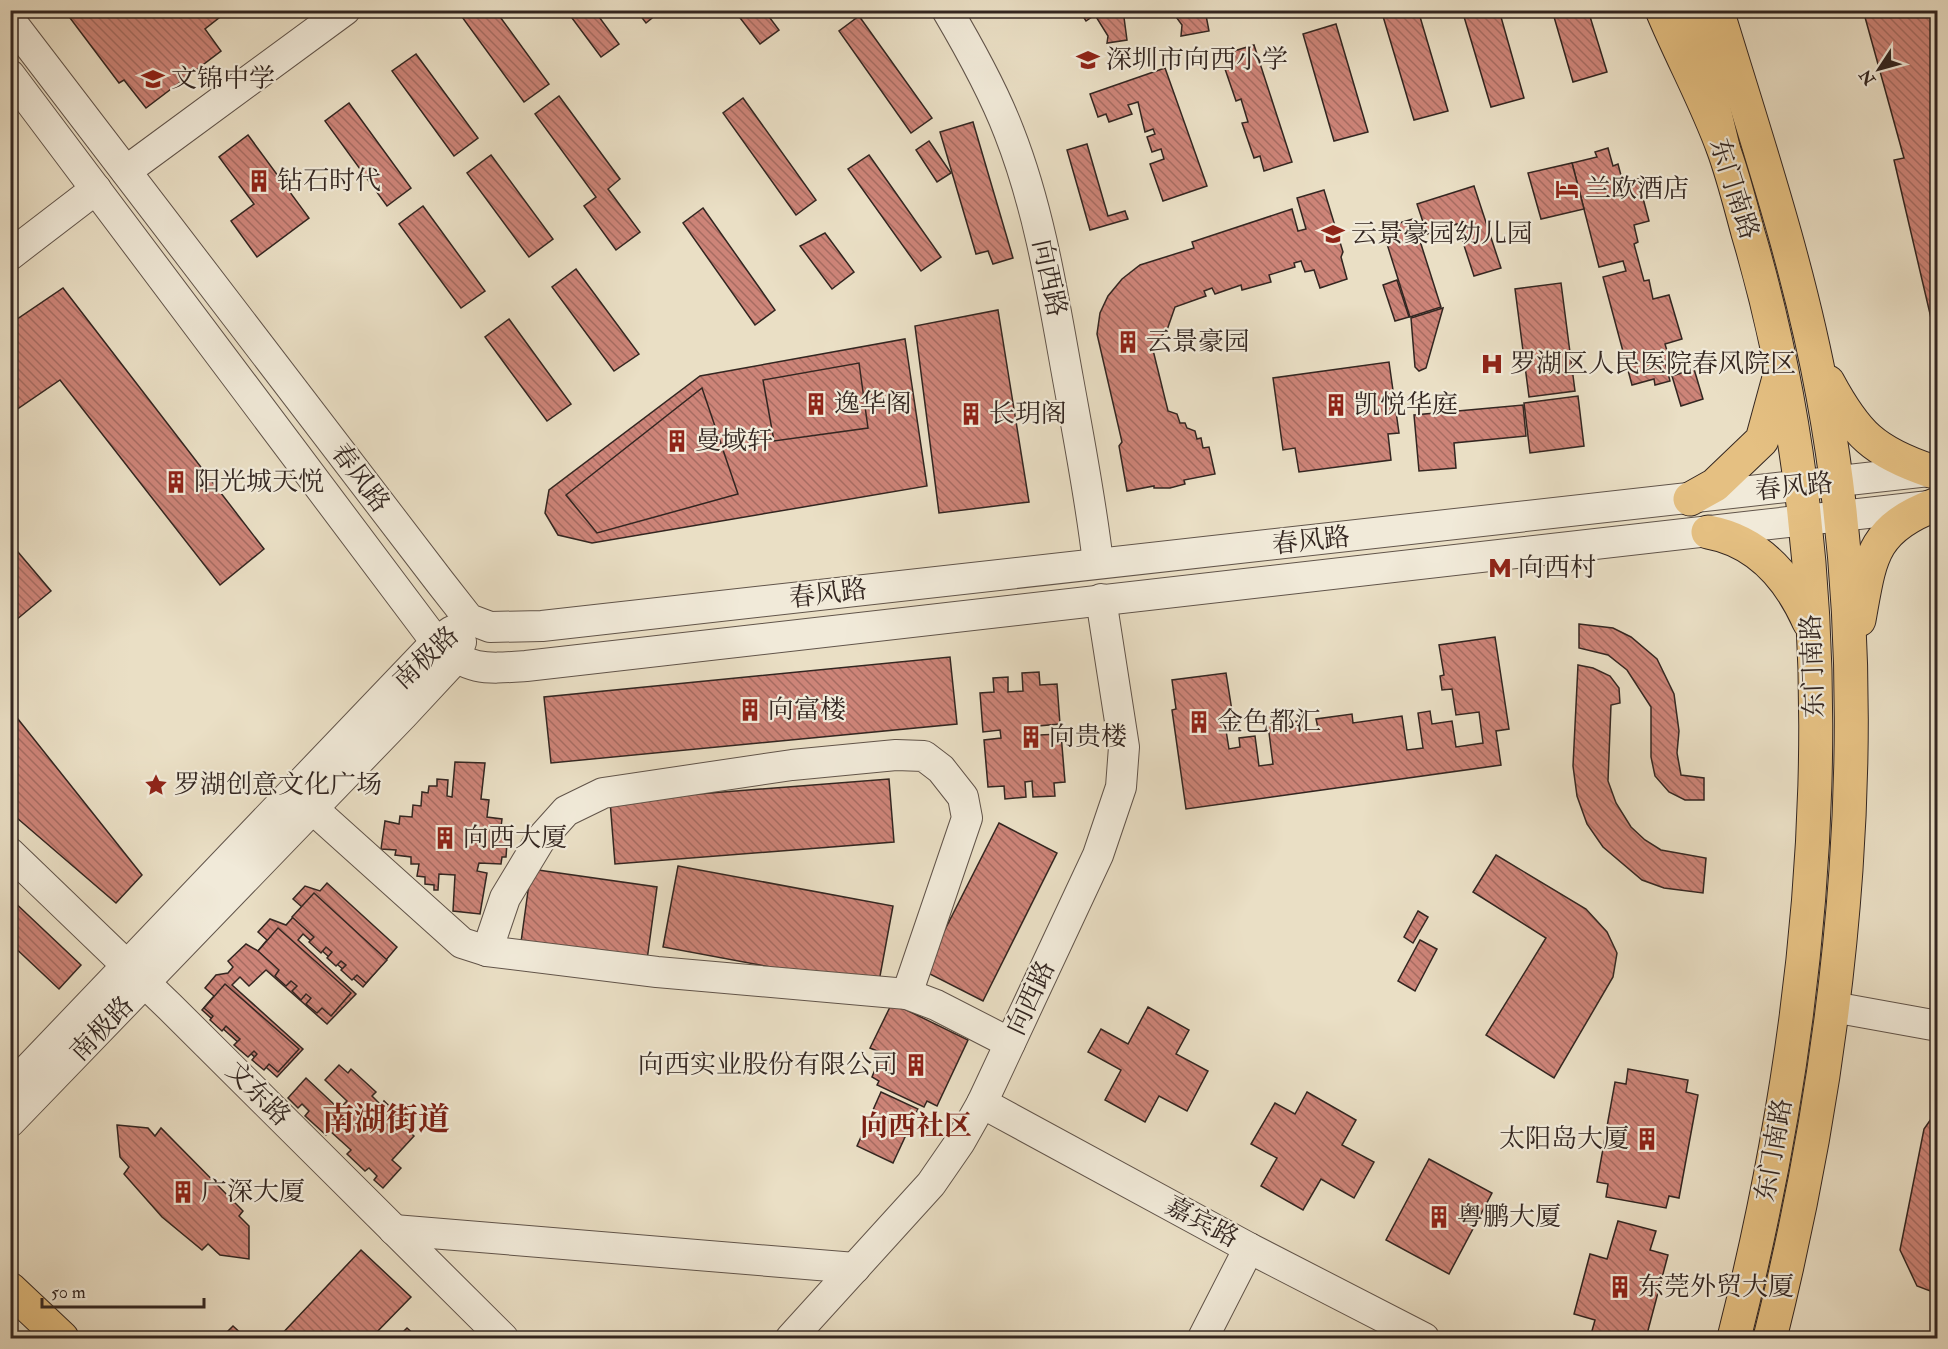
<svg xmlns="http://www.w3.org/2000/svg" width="1948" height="1349" font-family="'IM FELL Double Pica','Noto Serif SC',serif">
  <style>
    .building { fill: url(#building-back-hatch); stroke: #332621; stroke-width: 1.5 }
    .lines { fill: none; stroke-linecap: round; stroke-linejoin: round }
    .minor-casing { stroke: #61544a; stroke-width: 32 }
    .major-casing { stroke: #332621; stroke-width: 35 }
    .highway-casing { stroke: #332621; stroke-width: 35 }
    .minor { stroke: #f1ead9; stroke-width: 30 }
    .major { stroke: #e5c082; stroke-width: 33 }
    .highway { stroke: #e5c082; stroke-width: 33 }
    .labels { text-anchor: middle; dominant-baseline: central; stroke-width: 4.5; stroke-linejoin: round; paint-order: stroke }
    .poi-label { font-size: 26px; fill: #332621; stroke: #f1ead9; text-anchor: start }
    .street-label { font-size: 26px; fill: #332621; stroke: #f1ead9 }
    .quarter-label { font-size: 28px; font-weight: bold; fill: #7a1f14; stroke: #f1ead9 }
    .district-label { font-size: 32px; font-weight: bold; fill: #7a1f14; stroke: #f1ead9 }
  </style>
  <defs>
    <pattern id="building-back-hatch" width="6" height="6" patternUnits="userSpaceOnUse" patternTransform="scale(1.5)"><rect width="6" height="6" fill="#cd8478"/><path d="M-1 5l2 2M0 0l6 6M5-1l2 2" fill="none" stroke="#a76c62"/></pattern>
  </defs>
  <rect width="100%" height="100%" fill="#eadfc5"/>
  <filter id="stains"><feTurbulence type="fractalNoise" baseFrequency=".00333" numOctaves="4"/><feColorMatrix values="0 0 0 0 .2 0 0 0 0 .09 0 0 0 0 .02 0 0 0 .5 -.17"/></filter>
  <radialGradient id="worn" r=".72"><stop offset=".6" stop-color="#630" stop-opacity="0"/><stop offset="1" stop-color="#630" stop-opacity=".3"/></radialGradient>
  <g class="building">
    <polygon points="64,10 167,10 171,15 177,10 229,10 205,29 221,51 146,108 124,80 119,83"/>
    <polygon points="471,10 495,10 549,84 524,102 462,17"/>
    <polygon points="566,10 594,10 619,44 601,57"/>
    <polygon points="636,10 662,10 646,23"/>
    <polygon points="734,10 764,10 779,30 760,44"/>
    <polygon points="1079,10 1123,10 1127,40 1107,43 1108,36 1095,15 1086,21"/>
    <polygon points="1171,10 1205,10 1209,31 1181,36 1182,25"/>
    <polygon points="1391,10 1418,10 1448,111 1414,120 1382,13"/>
    <polygon points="1462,10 1499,10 1524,98 1491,107"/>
    <polygon points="1552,10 1588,10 1607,72 1573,82"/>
    <polygon points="1863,10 1938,10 1938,348 1894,160 1904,158"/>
    <polygon points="859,16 932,118 911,133 839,31"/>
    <polygon points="1336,24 1368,132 1334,141 1303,34"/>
    <polygon points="1254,45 1292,162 1264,171 1260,156 1254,158 1242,123 1248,122 1241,99 1236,101 1224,66 1231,64 1227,53"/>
    <polygon points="416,54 478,138 454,156 392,71"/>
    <polygon points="1165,68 1207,186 1163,201 1150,164 1164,159 1161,149 1152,152 1147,137 1155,134 1153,129 1145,132 1138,102 1128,105 1132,114 1109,122 1106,114 1098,117 1090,94"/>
    <polygon points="559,96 620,179 608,189 640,232 616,250 584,206 596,197 535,114"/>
    <polygon points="743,98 816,200 796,215 723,113"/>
    <polygon points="349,103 411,188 387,206 325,121"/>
    <polygon points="973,122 1013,258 993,264 988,251 976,254 940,132"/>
    <polygon points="248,135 309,218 257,257 231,221 254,204 219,157"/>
    <polygon points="929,141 951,173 937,182 916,150"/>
    <polygon points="1087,144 1108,216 1125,211 1128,219 1090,230 1067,150"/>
    <polygon points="1608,148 1613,166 1618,164 1623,183 1638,179 1649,221 1634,225 1638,242 1634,244 1644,281 1649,280 1653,299 1669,295 1682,339 1665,344 1670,361 1665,362 1670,381 1655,385 1654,379 1632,385 1603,277 1626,271 1623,261 1599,267 1572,163 1597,157 1595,152"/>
    <polygon points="491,155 553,239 529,257 467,173"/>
    <polygon points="869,155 941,257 921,271 848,169"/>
    <polygon points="1572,163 1584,209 1541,219 1528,173"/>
    <polygon points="1474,186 1501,268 1474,276 1457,224 1427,234 1417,204"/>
    <polygon points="1324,190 1343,252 1341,257 1347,279 1320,288 1314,270 1305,272 1301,261 1294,263 1295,267 1269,275 1271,282 1242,290 1241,285 1215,294 1212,288 1204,291 1206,296 1175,307 1167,330 1152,346 1168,411 1177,414 1180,423 1185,423 1187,428 1195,431 1197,439 1201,438 1203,448 1209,447 1215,474 1184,480 1185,484 1170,488 1154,488 1154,486 1127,491 1119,446 1122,442 1097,334 1100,313 1108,296 1122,279 1140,265 1194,248 1192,242 1292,209 1298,231 1306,229 1297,198"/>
    <polygon points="423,206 485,291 461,308 399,224"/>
    <polygon points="703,208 775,310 755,325 683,223"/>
    <polygon points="1413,219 1441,307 1410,317 1382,228"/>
    <polygon points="825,233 854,272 832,289 800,246"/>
    <polygon points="576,269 639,354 614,371 552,287"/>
    <polygon points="1397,280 1409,317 1395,321 1383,285"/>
    <polygon points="1561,283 1575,391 1529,397 1515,289"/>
    <polygon points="63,288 264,549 220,585 60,380 10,414 10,324"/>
    <polygon points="1443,308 1426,368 1419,371 1415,367 1411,318"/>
    <polygon points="998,310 1029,502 939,513 915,326"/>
    <polygon points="509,319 571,404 547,421 485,337"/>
    <polygon points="905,339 927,486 592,543 558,535 545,513 549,490 700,376"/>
    <polygon points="1389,362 1399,433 1388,434 1391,460 1299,472 1295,448 1283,450 1273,378"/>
    <polygon points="859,363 868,428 774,441 763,380"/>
    <polygon points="1694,369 1703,399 1681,406 1672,376"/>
    <polygon points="702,388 738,494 597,533 566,495"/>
    <polygon points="1578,396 1584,446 1530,453 1524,403"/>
    <polygon points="1523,405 1526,436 1454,443 1456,468 1419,471 1414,415"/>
    <polygon points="18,552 51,591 10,625 10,558"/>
    <polygon points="1579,624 1613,628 1631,637 1657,659 1674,694 1679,731 1677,753 1681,775 1704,778 1704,800 1685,800 1669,792 1655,776 1651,757 1651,707 1627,670 1608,655 1579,648"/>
    <polygon points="1495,637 1509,729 1496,731 1501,765 1186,809 1172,710 1176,709 1172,680 1226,673 1233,717 1224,718 1229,749 1240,747 1239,738 1255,736 1259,766 1273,764 1268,725 1305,720 1306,730 1318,728 1316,719 1352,714 1353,723 1402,716 1407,750 1423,748 1418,713 1430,711 1432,724 1452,721 1456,747 1483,743 1479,712 1456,715 1452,689 1442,690 1440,676 1444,675 1439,645"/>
    <polygon points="950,657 957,724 551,763 544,697"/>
    <polygon points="1578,665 1593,668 1610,676 1619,688 1620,703 1611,705 1608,781 1616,803 1631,827 1645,840 1661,850 1706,858 1703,893 1664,888 1642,880 1603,847 1587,824 1577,796 1573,766"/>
    <polygon points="1039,672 1040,685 1057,684 1060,724 1038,726 1039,735 1061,734 1065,782 1054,783 1055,796 1033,797 1032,781 1025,782 1026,797 1005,799 1004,786 988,787 984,740 1001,738 1000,730 983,732 980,693 994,692 993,678 1008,677 1008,692 1023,691 1022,673"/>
    <polygon points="10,709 142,875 116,903 10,812"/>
    <polygon points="455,762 485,763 481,799 489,800 487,817 502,819 501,827 508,828 506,857 502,857 501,864 479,863 477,871 487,873 480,914 453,911 455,875 439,874 438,890 434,890 434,885 425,884 425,877 417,876 419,864 411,864 411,857 395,855 396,850 381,849 385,821 399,824 400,816 412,817 413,805 421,806 422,792 428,793 429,786 437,786 437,779 448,780 447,796 452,797"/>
    <polygon points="889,779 894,842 615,864 610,801"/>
    <polygon points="999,823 1057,853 983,1001 924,971"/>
    <polygon points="1496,855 1586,909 1607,932 1617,953 1613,977 1554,1078 1486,1035 1546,938 1473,892"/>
    <polygon points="678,866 893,906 878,987 663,947"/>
    <polygon points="531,869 657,887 647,960 521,942"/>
    <polygon points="327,883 397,947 363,987 303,934 298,940 356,994 327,1024 266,970 249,986 240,977 232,985 303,1049 277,1077 202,1010 214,996 205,988 216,975 228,973 233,967 228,961 246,944 258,951 267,940 258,932 270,919 286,925 302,907 293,899 305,886 320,891"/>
    <polygon points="314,893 387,960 366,983 357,975 352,980 341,970 346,965 341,961 336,966 327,958 332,952 326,947 321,953 309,942 314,937 292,917"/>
    <polygon points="10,898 81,965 59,989 10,943"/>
    <polygon points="1418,911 1428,917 1413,943 1404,937"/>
    <polygon points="278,928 351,993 331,1016 322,1008 317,1013 306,1004 311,998 306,994 301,1000 292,991 297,986 291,981 286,986 275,976 279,970 258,951"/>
    <polygon points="1420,940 1437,949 1415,991 1398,981"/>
    <polygon points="225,984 299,1049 278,1072 269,1064 264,1070 252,1060 257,1054 254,1051 248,1057 234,1045 240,1039 226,1026 222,1031 210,1020 213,1016 204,1008"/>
    <polygon points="892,1003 968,1040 937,1106 927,1101 924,1107 877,1085 879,1081 872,1077 882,1053 870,1048"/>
    <polygon points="1148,1007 1189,1030 1176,1054 1208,1071 1187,1111 1159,1096 1145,1122 1105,1100 1121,1070 1088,1052 1101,1029 1128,1044"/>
    <polygon points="339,1065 348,1073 351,1069 376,1092 372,1096 381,1105 384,1101 408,1124 405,1128 414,1136 392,1160 401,1168 383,1188 374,1180 377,1176 369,1168 365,1171 347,1154 351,1150 330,1131 326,1135 305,1116 309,1111 302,1104 298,1108 288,1098 306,1078 339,1109 347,1101 325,1080"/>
    <polygon points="1628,1069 1688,1080 1686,1092 1698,1095 1679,1198 1669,1196 1666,1208 1606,1197 1608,1184 1597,1182 1615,1082 1626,1084"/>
    <polygon points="881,1092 918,1109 893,1163 857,1146"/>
    <polygon points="1307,1092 1356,1120 1342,1145 1374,1162 1354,1198 1321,1179 1303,1210 1261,1186 1277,1158 1251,1144 1275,1103 1295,1114"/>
    <polygon points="1938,1109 1938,1294 1917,1286 1900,1250 1924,1129"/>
    <polygon points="117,1125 148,1128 155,1136 161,1128 243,1211 239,1216 249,1226 249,1259 220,1255 208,1244 202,1250 162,1217 124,1174 129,1167 120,1157"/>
    <polygon points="1429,1159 1492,1193 1449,1274 1386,1240"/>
    <polygon points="1618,1221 1656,1231 1650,1250 1668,1255 1646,1338 1590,1338 1595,1320 1574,1314 1590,1254 1607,1259"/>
    <polygon points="361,1250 411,1297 371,1338 278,1338"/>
    <polygon points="233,1326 246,1338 221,1338"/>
    <polygon points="407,1328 418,1338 397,1338"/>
  </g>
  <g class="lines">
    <g class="minor-casing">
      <g id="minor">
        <path d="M 947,10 C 970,49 993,90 1009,132 C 1040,211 1053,296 1068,379 C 1079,440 1091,501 1098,563"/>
        <polyline points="10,20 440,582 469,619 490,627 542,626 1938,470"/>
        <path d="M 10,75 L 436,642 C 468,671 485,669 526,666 L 1929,506"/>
        <polyline points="126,171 345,10"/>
        <polyline points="10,255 96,189"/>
        <polyline points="294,792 462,943 487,951 657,972 907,994 936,1005 1010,1043"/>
        <polyline points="10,853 170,1007 503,1338"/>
        <polyline points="487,951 505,898 540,840 566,811 603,793 792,765 896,755 924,756 941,769 963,797 967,818 907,994"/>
        <polyline points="1833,1007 1938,1026"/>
        <polyline points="10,1088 436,642 452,631"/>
        <polyline points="982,1103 1249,1248 1424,1338"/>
        <polyline points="10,1122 403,715 455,659 461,642"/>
        <polyline points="394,1230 855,1268"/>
        <polyline points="791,1338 931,1184 960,1142 982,1103 1098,855 1121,787 1124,747 1101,599"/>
        <polyline points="1203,1338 1249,1248"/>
      </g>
    </g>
    <g class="major-casing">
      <g id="major">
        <path d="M 1662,10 C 1681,56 1706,101 1723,148 C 1733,175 1740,204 1748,233 C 1854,593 1825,978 1734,1338"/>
        <path d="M 1717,10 C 1756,138 1799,265 1823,396 C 1880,704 1845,1037 1770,1338"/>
        <path d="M 1828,382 C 1856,434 1874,452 1931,471"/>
        <polyline points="1690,499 1715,485 1762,440 1780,374"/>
        <path d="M 1708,532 C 1758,541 1789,577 1809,622"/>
        <path d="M 1859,620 C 1870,559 1871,529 1935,505"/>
        <polyline points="10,1289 62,1338"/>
      </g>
    </g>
    <g class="highway-casing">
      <polyline id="highway" points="1683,10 1705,72 1723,147"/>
    </g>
    <use href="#minor" class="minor"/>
    <use href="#major" class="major"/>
    <use href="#highway" class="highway"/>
  </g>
  <defs>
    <g id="school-bare" transform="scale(1.8)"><path d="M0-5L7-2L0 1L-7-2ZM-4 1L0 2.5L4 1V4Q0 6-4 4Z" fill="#8f2418" stroke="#f1ead9" stroke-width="2.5" paint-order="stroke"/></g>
    <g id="building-bare" transform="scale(1.8)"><path d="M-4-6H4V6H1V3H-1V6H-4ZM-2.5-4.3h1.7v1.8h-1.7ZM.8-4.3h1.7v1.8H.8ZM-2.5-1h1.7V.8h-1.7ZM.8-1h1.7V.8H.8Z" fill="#8f2418" stroke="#f1ead9" stroke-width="2.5" paint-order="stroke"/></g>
    <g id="hotel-bare" transform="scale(1.8)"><path d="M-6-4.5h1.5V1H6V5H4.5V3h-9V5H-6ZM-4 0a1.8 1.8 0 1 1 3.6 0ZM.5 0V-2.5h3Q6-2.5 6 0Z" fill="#8f2418" stroke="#f1ead9" stroke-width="2.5" paint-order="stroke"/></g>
    <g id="hospital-bare" transform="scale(1.8)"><path d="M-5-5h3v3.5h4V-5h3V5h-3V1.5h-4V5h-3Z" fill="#8f2418" stroke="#f1ead9" stroke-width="2.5" paint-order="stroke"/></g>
    <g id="metro-bare" transform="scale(1.8)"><path d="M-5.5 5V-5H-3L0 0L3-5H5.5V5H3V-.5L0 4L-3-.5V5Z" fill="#8f2418" stroke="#f1ead9" stroke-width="2.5" paint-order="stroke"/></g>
    <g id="sight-bare" transform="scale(1.8)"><path d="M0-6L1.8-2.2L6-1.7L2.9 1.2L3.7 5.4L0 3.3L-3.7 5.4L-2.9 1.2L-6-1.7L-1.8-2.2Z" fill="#8f2418" stroke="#f1ead9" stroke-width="2.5" paint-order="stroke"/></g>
  </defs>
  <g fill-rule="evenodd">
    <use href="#school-bare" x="1088" y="60"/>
    <use href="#school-bare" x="153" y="79"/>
    <use href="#building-bare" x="259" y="181"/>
    <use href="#hotel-bare" x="1567" y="189"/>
    <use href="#school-bare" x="1333" y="234"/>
    <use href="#building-bare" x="1128" y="342"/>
    <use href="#hospital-bare" x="1492" y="364"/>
    <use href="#building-bare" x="816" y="404"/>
    <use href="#building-bare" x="1336" y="405"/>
    <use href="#building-bare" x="971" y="414"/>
    <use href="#building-bare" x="677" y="441"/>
    <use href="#building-bare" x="176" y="482"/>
    <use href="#metro-bare" x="1500" y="568"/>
    <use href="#building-bare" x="750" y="710"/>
    <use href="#building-bare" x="1199" y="722"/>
    <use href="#building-bare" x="1031" y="737"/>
    <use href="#sight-bare" x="156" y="785"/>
    <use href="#building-bare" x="445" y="838"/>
    <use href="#building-bare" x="916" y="1065"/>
    <use href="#building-bare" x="1647" y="1139"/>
    <use href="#building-bare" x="183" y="1192"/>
    <use href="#building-bare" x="1439" y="1217"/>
    <use href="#building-bare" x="1620" y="1287"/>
  </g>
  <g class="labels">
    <g class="poi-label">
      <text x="1106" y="60">深圳市向西小学</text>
      <text x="171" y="79">文锦中学</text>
      <text x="277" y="181">钻石时代</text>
      <text x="1585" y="189">兰欧酒店</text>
      <text x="1351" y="234">云景豪园幼儿园</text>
      <text x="1146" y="342">云景豪园</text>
      <text x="1510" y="364">罗湖区人民医院春风院区</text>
      <text x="834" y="404">逸华阁</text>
      <text x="1354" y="405">凯悦华庭</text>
      <text x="989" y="414">长玥阁</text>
      <text x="695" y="441">曼域轩</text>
      <text x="194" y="482">阳光城天悦</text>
      <text x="1518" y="568">向西村</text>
      <text x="768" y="710">向富楼</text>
      <text x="1217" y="722">金色都汇</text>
      <text x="1049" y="737">向贵楼</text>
      <text x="174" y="785">罗湖创意文化广场</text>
      <text x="463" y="838">向西大厦</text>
      <text x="898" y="1065" text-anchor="end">向西实业股份有限公司</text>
      <text x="1629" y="1139" text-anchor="end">太阳岛大厦</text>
      <text x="201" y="1192">广深大厦</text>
      <text x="1457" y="1217">粤鹏大厦</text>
      <text x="1638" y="1287">东莞外贸大厦</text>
    </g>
    <g class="street-label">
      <text transform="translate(1734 189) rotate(72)">东门南路</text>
      <text transform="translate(1049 278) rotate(78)">向西路</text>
      <text transform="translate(360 478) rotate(53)">春风路</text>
      <text transform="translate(1794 487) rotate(-6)">春风路</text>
      <text transform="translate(1311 541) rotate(-6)">春风路</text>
      <text transform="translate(828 594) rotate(-7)">春风路</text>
      <text transform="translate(426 658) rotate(-43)">南极路</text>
      <text transform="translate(1813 666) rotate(-92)">东门南路</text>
      <text transform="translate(1031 998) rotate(-65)">向西路</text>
      <text transform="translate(102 1029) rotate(-46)">南极路</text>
      <text transform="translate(258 1094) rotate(45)">文东路</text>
      <text transform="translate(1774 1150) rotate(-80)">东门南路</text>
      <text transform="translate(1202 1222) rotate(28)">嘉宾路</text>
    </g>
    <g class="quarter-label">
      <text x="916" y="1126">向西社区</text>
    </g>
    <g class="district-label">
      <text x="386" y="1120">南湖街道</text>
    </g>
  </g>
  <rect width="1948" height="1349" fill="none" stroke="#eadfc5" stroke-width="36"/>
  <rect x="12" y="12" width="1924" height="1325" fill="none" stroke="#332621" stroke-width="3"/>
  <rect x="18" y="18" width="1912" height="1313" fill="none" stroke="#332621" stroke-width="1.5"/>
  <g transform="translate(1879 69) rotate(234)" stroke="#f1ead9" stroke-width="4.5" paint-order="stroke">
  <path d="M0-4.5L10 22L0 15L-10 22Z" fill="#332621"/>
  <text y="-9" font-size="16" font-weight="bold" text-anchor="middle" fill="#332621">N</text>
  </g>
  <path d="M42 1298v9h162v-9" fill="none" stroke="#332621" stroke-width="3"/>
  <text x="51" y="1298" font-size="18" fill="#332621" stroke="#f1ead9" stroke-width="4.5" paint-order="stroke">50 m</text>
  <rect width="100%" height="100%" filter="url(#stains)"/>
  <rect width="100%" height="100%" fill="url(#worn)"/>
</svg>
